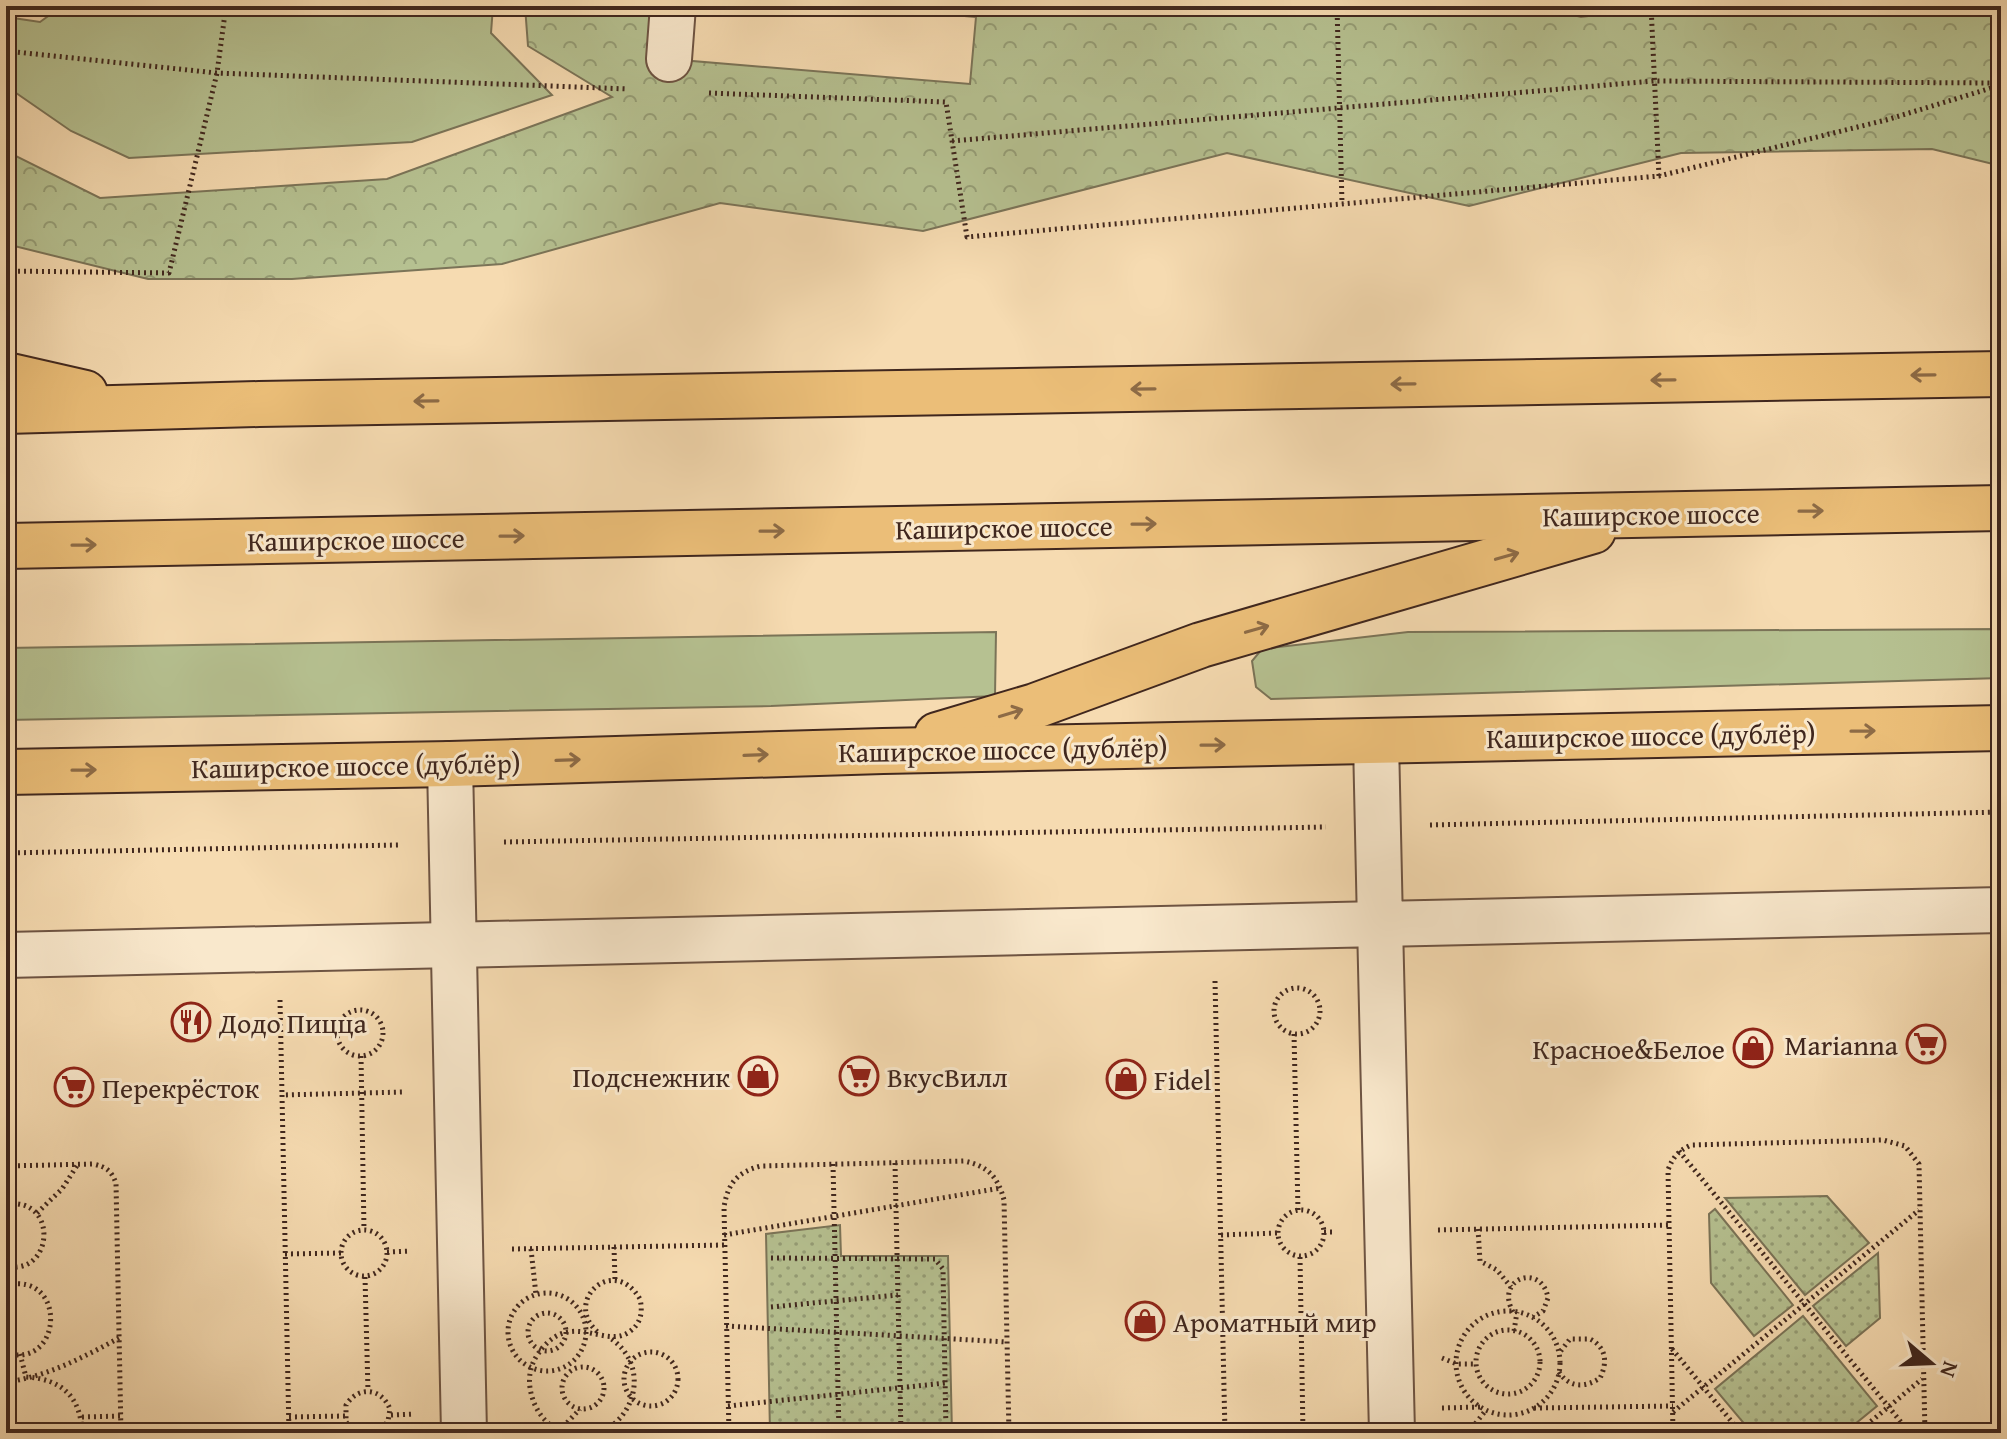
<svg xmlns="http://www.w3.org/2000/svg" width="2007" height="1439" font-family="'Gentium Book Plus',serif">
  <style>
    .grass { fill: #b6c191; stroke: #7b7458; stroke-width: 2 }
    .forest { fill: url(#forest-crowns); stroke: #7b7458; stroke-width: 2 }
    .park { fill: url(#park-dots); stroke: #7b7458; stroke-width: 2 }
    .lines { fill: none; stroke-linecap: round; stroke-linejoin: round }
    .minor-casing { stroke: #6e5443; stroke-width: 48 }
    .major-casing { stroke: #40271e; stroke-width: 48 }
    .path { stroke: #40271e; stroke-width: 5; stroke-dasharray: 2 4; stroke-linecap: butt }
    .minor { stroke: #f9e8cc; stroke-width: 44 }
    .major { stroke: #ebbe78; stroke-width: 44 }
    .oneway { stroke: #8d6b46 }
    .labels { text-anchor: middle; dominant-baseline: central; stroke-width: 6; stroke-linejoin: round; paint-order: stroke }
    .street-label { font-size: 28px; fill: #40271e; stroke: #f9e8cc }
    .poi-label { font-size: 28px; fill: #40271e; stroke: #f9e8cc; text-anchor: start }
  </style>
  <defs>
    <pattern id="forest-crowns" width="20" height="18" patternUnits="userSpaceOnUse" patternTransform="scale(2)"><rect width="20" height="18" fill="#b6c191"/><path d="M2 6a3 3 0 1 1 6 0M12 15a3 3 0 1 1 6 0" fill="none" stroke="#959d76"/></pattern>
    <pattern id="park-dots" width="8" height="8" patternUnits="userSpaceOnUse" patternTransform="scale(2)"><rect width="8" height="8" fill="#b6c191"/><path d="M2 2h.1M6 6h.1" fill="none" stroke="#959d76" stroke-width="1.8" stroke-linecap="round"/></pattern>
  </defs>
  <rect width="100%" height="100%" fill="#f6dbb1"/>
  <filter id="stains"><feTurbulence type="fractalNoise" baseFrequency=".0025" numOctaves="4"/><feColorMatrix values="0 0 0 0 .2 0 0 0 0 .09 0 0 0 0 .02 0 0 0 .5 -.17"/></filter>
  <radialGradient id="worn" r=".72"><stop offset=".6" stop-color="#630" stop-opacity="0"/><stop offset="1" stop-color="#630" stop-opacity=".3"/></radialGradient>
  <g class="grass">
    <polygon points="62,6 493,6 491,33 552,95 412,142 129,158 71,131 6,86 6,17 40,22"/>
    <polygon points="2001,629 2001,678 1271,699 1256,687 1252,661 1262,649 1408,632"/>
    <polygon points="996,632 995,696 771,706 6,720 6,648"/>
  </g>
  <polygon class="forest" points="525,6 673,6 669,59 970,84 976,17 846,6 1539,6 1581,17 1666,6 2001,6 2001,166 1932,149 1681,153 1469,206 1227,153 923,231 720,203 502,264 292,279 148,279 6,244 6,151 100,198 387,179 612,97 528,46"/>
  <g class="park">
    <polygon points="1827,1196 1869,1243 1805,1295 1725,1198"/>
    <polygon points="1715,1209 1793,1305 1754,1336 1711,1283 1709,1214"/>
    <polygon points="840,1225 841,1256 948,1256 952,1433 770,1433 766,1234"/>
    <polygon points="1878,1253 1880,1318 1846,1346 1813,1306"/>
    <polygon points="1803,1316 1877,1406 1844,1433 1752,1433 1715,1389"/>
  </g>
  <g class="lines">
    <g class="minor-casing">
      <g id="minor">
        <polyline points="669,59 673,6"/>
        <polyline points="1376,741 1380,924 2001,910"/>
        <polyline points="450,764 464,1433"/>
        <polyline points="6,955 1380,924 1392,1433"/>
      </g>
    </g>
    <g class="major-casing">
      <g id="major">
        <polyline points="6,375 85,393"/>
        <polyline points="6,411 259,404 2001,374"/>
        <polyline points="6,546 2001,508"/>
        <polyline points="937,735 1035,706 1201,645 1593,531"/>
        <polyline points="6,772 450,764 883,751 2001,728"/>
      </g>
    </g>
    <g class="path">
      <polyline points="1337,6 1342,204"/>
      <polyline points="1651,6 1659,176"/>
      <polyline points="6,51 217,73 628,89"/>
      <polyline points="709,93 946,102 967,237 1659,176 1886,120 2001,85"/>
      <polyline points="952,141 1654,81 1996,83"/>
      <polyline points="6,271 169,273 217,73 226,6"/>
      <polyline points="1430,825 2001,812"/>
      <polyline points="504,842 1326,827"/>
      <polyline points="6,853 398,845"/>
      <polyline points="1215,981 1225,1433"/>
      <circle cx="1297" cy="1011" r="23"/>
      <polyline points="280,1000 282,1095"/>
      <circle cx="360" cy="1033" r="23"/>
      <polyline points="1294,1034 1298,1210"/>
      <polyline points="361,1056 364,1230"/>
      <polyline points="1679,1151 1910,1433"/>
      <polyline points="895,1163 901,1433"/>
      <polyline points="833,1164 839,1433"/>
      <path d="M 6,1166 L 93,1164 C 106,1167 111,1170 116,1183 L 121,1433"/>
      <path d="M 6,1204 C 60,1197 53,1277 6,1266"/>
      <circle cx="1301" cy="1233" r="23"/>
      <polyline points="37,1213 62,1189 78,1164"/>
      <polyline points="1478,1229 1480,1261 1497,1270 1511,1287"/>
      <circle cx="364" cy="1253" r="23"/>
      <polyline points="1438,1230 1669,1225"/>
      <polyline points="1324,1232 1336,1232"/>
      <polyline points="724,1235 1001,1188"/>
      <polyline points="1221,1235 1278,1233"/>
      <polyline points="614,1247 615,1280"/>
      <polyline points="512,1249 724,1245"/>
      <polyline points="531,1249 536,1295"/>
      <polyline points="387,1252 410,1251"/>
      <polyline points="285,1254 341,1253"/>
      <polyline points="1300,1257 1303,1433"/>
      <polyline points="771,1258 935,1259 943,1269 946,1433"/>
      <polyline points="12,1267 14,1283"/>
      <polyline points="365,1277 368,1391"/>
      <path d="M 6,1285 C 68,1271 63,1370 6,1353"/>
      <circle cx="547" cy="1332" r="39"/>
      <polyline points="771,1307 898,1295"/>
      <circle cx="1508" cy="1363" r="52"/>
      <path d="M 1513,1312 C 1494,1278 1542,1262 1548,1298 L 1543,1311 L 1533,1317"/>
      <circle cx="547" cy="1332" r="19"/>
      <polyline points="726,1326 1007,1342"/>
      <circle cx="1508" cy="1362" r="32"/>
      <polyline points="1514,1331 1517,1312"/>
      <polyline points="1672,1349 1741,1433"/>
      <circle cx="651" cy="1379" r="27"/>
      <path d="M 20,1354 L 26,1377 C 62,1379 81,1397 82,1433"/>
      <polyline points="1442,1358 1457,1364 1476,1364"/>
      <circle cx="583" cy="1388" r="21"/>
      <path d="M 1559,1372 C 1569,1388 1585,1388 1600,1378 C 1608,1362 1606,1347 1590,1339 L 1570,1339 L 1560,1352"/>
      <path d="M 6,1382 C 46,1377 84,1357 119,1338"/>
      <polyline points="728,1406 945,1383"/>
      <polyline points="1442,1408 1480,1407"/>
      <polyline points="1534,1408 1673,1406"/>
      <polyline points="1673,1412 1919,1210"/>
      <polyline points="391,1415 414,1414"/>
      <polyline points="82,1417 121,1416"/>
      <polyline points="289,1417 345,1416"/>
      <polyline points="289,1433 282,1095 404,1092"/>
      <path d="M 355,1433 L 346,1422 L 346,1405 C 358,1386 381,1387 390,1409 L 388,1421 L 379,1433"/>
      <polyline points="553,1433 559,1431 580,1409"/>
      <path d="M 565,1433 C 551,1428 541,1418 535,1405 C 528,1389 527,1372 536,1357 C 568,1306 604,1350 629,1332 C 641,1324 643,1312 640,1299 C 613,1253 561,1303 599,1333"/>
      <path d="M 599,1433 C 639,1416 648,1363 610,1338"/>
      <path d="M 729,1433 L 724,1207 C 728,1183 737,1172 761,1166 L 964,1161 C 988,1166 998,1177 1004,1200 L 1009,1433"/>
      <polyline points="925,1433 946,1428"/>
      <polyline points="1468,1433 1486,1410"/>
      <path d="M 1673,1433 L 1668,1170 C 1673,1157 1678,1151 1691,1145 L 1883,1140 L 1905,1146 L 1919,1164 L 1925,1433"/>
      <polyline points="1857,1433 1922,1379"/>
    </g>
    <use href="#minor" class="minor"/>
    <use href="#major" class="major"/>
  </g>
  <defs><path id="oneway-shaft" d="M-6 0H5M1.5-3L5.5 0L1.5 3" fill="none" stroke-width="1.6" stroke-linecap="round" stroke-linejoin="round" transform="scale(2)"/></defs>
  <g class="oneway">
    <use href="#oneway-shaft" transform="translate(1923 375) rotate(179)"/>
    <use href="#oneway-shaft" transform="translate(1663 380) rotate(179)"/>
    <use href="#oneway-shaft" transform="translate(1403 384) rotate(179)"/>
    <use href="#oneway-shaft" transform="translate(1143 389) rotate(179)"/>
    <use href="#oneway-shaft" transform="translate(426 401) rotate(179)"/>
    <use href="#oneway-shaft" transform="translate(1811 511) rotate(-1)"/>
    <use href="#oneway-shaft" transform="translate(1144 524) rotate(-1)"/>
    <use href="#oneway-shaft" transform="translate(772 531) rotate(-1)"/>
    <use href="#oneway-shaft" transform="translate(512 536) rotate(-1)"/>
    <use href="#oneway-shaft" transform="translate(84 545) rotate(-1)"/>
    <use href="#oneway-shaft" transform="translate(1507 556) rotate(-16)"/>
    <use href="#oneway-shaft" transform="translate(1257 629) rotate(-16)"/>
    <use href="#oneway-shaft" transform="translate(1011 713) rotate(-17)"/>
    <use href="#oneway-shaft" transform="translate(1863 731) rotate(-1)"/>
    <use href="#oneway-shaft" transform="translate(1213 745) rotate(-1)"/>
    <use href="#oneway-shaft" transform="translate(756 755) rotate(-2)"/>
    <use href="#oneway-shaft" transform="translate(568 760) rotate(-2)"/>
    <use href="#oneway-shaft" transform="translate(84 770) rotate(-1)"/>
  </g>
  <defs>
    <g id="restaurant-ring" transform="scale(2)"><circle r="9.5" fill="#f9e8cc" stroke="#8f2418" stroke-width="1.5"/><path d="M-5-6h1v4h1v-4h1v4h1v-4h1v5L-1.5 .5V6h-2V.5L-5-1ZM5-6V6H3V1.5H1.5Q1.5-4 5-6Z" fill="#8f2418"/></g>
    <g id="supermarket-ring" transform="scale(2)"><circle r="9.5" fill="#f9e8cc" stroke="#8f2418" stroke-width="1.5"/><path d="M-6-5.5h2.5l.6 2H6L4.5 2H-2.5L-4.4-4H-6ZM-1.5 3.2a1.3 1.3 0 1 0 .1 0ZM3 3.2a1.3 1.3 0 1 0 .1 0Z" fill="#8f2418"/></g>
    <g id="shop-ring" transform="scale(2)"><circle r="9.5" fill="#f9e8cc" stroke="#8f2418" stroke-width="1.5"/><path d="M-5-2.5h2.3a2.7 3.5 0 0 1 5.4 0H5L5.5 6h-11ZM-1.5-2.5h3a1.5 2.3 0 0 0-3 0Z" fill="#8f2418"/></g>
  </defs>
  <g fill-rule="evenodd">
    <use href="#restaurant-ring" x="191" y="1022"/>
    <use href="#supermarket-ring" x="1926" y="1044"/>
    <use href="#shop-ring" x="1753" y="1048"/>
    <use href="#shop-ring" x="758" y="1076"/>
    <use href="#supermarket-ring" x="859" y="1076"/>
    <use href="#shop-ring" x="1126" y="1079"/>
    <use href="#supermarket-ring" x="74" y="1087"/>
    <use href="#shop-ring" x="1145" y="1321"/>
  </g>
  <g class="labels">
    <g class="street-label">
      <text transform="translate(1651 514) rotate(-1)">Каширское шоссе</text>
      <text transform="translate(1004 527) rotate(-1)">Каширское шоссе</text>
      <text transform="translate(356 539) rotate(-1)">Каширское шоссе</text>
      <text transform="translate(1651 735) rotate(-1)">Каширское шоссе (дублёр)</text>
      <text transform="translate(1003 749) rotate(-1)">Каширское шоссе (дублёр)</text>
      <text transform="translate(356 765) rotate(-1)">Каширское шоссе (дублёр)</text>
    </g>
    <g class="poi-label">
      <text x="219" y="1022">Додо Пицца</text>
      <text x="1898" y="1044" text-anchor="end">Marianna</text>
      <text x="1725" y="1048" text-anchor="end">Красное&amp;Белое</text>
      <text x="730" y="1076" text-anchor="end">Подснежник</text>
      <text x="887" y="1076">ВкусВилл</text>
      <text x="1154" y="1079">Fidel</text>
      <text x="102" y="1087">Перекрёсток</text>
      <text x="1173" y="1321">Ароматный мир</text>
    </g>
  </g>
  <rect width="2007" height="1439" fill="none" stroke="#f6dbb1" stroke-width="32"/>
  <rect x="8" y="8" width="1991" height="1423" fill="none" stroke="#40271e" stroke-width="4"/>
  <rect x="16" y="16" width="1975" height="1407" fill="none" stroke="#40271e" stroke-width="2"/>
  <g transform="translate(1931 1363) rotate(109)" stroke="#f9e8cc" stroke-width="6" paint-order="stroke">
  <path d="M0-6L14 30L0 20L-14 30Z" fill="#40271e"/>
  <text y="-12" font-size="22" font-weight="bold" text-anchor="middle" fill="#40271e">N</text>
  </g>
  <rect width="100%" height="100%" filter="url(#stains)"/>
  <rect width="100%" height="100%" fill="url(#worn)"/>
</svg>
